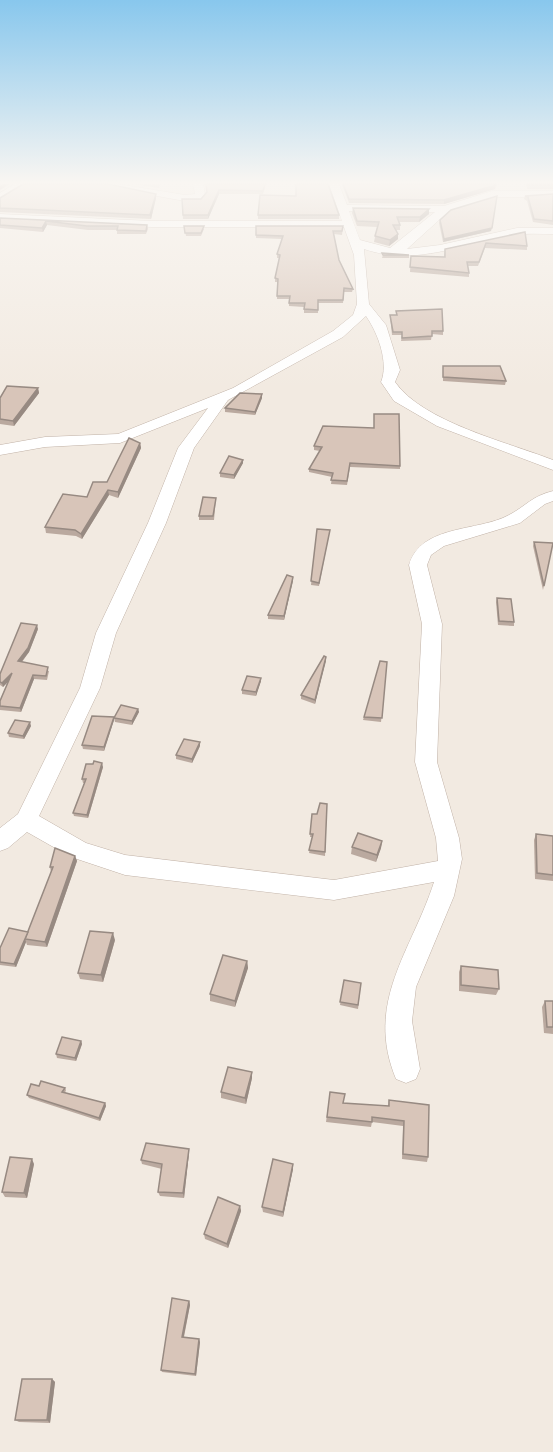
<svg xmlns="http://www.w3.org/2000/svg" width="553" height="1452" font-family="'PT Sans Narrow',sans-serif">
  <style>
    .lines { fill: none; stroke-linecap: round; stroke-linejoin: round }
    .street-casing { stroke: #c1b2a7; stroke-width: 1 }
    .street { fill: #fff; fill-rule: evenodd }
    .wall { fill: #baa99f }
    .shaded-wall { fill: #978a82 }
    .building { fill: #d8c5b9; stroke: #978a82; stroke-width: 1.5 }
  </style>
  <rect width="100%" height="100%" fill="#f2eae1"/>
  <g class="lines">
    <g class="street-casing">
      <g id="street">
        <polygon points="15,184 28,184 0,200 0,193"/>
        <polygon points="90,184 118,184 185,195 195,194 193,184 203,184 205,194 201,200 185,201"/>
        <path d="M 329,184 L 339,184 L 347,205 L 444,206 L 492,191 L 553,191 L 553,197 L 493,197 L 449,211 L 407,249 L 440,245 L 517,228 L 553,228 L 553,234 C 541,234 527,233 515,235 C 462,243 417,267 364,249 L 369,304 L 386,325 L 400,370 L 395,382 C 423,422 507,442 553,460 L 553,470 L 437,426 L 394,401 L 381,382 C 389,363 378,333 366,316 L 343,337 L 228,400 L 194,448 L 166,523 L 116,633 L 100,688 L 39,816 L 86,843 L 125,855 L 334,880 L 438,861 L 436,838 L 415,762 L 422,624 L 409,565 C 421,524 478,532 509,515 C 526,506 532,496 553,491 L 553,501 L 545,504 L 520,523 L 444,546 L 431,555 L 427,565 L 442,624 L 437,762 L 459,838 L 462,859 L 454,896 L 416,987 L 412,1021 L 420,1069 L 416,1079 L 406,1083 L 396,1079 C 364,1002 412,951 434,882 L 334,900 L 125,875 L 71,857 L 27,832 L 8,848 L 0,851 L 0,828 L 18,814 L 80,688 L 96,633 L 148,523 L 178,448 L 208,408 L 120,443 L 45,447 L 0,455 L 0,445 L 45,437 L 118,434 L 233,388 L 333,331 L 353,315 L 357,304 L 354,255 L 344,227 L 152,227 L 0,220 L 0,214 L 152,221 L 342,221 ZM 349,211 L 435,212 L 390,248 L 360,240 Z"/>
      </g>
    </g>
    <use href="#street" class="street"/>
  </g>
  <g class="wall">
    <polygon points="134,184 160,184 159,188"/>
    <polygon points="266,184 263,194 219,194 208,219 183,219 182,199 201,199 206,192"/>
    <polygon points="342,184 496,184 495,189 444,204 349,203"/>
    <rect x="527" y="184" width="26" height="5"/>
    <polygon points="553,194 553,225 533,222 527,201 524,199 525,196"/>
    <polygon points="296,196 339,215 339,219 258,219 258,215"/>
    <polygon points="0,198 156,198 151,219 0,212"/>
    <polygon points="353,208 429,209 429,214 419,222 399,222 400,225 400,230 396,230 398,239 389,246 374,242 377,227 357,226 352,213"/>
    <polygon points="0,218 147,225 148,229 146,234 117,234 117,230 88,230 47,225 43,232 0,228"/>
    <polygon points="440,220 491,231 443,242 439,223"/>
    <polygon points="184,226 204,229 201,236 186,236"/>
    <polygon points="256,226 343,226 342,235 334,234 339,260 353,289 352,292 344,292 343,303 318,303 318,313 304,313 304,307 289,306 289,299 277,299 277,282 275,282 275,278 279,258 277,258 277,254 282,239 256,238"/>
    <polygon points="525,232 527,246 527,250 485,248 478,266 468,266 469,273 469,277 410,272 411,256 444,257 445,249"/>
    <polygon points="383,255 409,255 409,258 382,258"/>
    <polygon points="396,311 443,331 443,335 432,334 431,340 401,341 402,335 392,335 390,315 396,315"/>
    <polygon points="443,366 506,381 505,385 443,381"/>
    <polygon points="38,388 39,393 14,426 0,424 0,398"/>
    <polygon points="262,394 262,398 255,415 225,412 225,408"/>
    <polygon points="323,426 400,466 400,469 350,467 347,485 331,484 332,477 309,472 309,469 320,451 314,450 314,446"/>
    <polygon points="140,443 141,448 118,498 109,495 82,539 76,536 46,533 45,527 107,482"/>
    <polygon points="243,460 243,463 234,479 220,477 220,473"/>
    <polygon points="216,498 214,520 199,520 199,516"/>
    <polygon points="317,529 330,530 319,586 311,585"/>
    <polygon points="534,542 553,543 543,590 533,546"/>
    <polygon points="293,577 284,620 268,619 268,615"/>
    <polygon points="497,598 514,622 514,626 498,625 496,602"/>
    <polygon points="38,629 29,652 22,662 49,671 47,680 34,679 21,712 0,710 0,701 8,681 3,687 0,685 0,674"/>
    <polygon points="326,657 315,704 301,699 301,695"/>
    <polygon points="387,662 381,722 363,720 364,717"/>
    <polygon points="261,681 256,696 242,694 242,690"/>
    <polygon points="138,709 139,712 132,725 115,722 114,718"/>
    <polygon points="114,717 114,720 104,751 83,749 82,745"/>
    <polygon points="31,726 24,739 9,737 8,733"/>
    <polygon points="200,746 192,763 176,759 176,755"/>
    <polygon points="93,764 103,767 88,818 74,816 73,813 85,783 83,783 82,779"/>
    <polygon points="327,804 325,856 309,853 312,837 310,837 312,814 317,814"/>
    <polygon points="536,834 553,843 553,881 535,879 534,840"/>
    <polygon points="382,841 381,848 376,862 351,854 352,847"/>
    <polygon points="75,856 77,861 47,947 27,945 26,942 16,967 0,965 0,948 28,932 51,872 50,867"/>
    <polygon points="115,940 103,982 80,979 78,973"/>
    <polygon points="247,961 248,968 235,1007 210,1001 210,994"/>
    <polygon points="461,966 499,989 496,995 459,991 459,972"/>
    <polygon points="344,980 361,983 358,1009 340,1005"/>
    <polygon points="545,1001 553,1001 553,1034 544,1033 542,1007"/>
    <polygon points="81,1041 82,1044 76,1061 57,1058 56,1054"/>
    <polygon points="252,1072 252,1078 246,1104 221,1098 221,1092"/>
    <polygon points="39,1086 65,1088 66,1090 65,1093 105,1103 106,1106 100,1121 29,1098 27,1095"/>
    <polygon points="330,1092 343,1103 388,1106 389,1100 428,1157 427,1162 402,1159 403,1126 372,1122 371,1127 326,1122"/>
    <polygon points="189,1149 189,1153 184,1198 160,1196 158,1192 162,1169 142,1164 141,1160"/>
    <polygon points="34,1164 27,1198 5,1197 2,1192"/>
    <polygon points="293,1164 293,1169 283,1217 263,1212 262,1207"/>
    <polygon points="240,1206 241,1211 228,1248 205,1239 204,1234"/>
    <polygon points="189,1301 190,1305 184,1337 200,1342 196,1376 162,1372 161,1370"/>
    <polygon points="52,1379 55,1382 50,1423 19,1422 15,1420"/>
  </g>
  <g class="shaded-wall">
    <polygon points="3,184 10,184 0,190 0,186"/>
    <polygon points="496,185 495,189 444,204 444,200"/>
    <polygon points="219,190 219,194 208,219 208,215"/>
    <polygon points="156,194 156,198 151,219 150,215"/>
    <polygon points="429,209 429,214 419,222 420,217"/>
    <polygon points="46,221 47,225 43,232 42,228"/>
    <polygon points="492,228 491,231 443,242 444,239"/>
    <polygon points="398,234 398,239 389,246 390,240"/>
    <polygon points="38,388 39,393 14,426 13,421"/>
    <polygon points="262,394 262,398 255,415 255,412"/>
    <polygon points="140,443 141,448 118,498 118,492"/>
    <polygon points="243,460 243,463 234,479 234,475"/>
    <polygon points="108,490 109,495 82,539 81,534"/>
    <polygon points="293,577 293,581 284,620 284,616"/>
    <polygon points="37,625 38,629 29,652 19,665 18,661"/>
    <polygon points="326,657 326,661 315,704 315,700"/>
    <polygon points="12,673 13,677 3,687 2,683"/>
    <polygon points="33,675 34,679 21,712 20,708"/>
    <polygon points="261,678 261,681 256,696 256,692"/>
    <polygon points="138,709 139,712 132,725 132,721"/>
    <polygon points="114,717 114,720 104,751 104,747"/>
    <polygon points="30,722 31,726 24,739 23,736"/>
    <polygon points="200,742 200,746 192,763 192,759"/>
    <polygon points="102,763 103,767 88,818 87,815"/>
    <polygon points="382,841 381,848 376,862 377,855"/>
    <polygon points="75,856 77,861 47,947 45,942"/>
    <polygon points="28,932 25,939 26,942 16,967 14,964"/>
    <polygon points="113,933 115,940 103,982 101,975"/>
    <polygon points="247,961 248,968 235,1007 235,1001"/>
    <polygon points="81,1041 82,1044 76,1061 75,1058"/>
    <polygon points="252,1072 252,1078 246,1104 245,1098"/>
    <polygon points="105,1103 106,1106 100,1121 99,1118"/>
    <polygon points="189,1149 189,1153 184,1198 183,1193"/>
    <polygon points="32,1159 34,1164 27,1198 24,1193"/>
    <polygon points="293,1164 293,1169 283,1217 283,1212"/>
    <polygon points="240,1206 241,1211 228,1248 227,1244"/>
    <polygon points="189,1301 190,1305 183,1340 182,1337"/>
    <polygon points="199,1339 200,1342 196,1376 195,1374"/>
    <polygon points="52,1379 55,1382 50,1423 47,1420"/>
  </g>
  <g class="building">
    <polygon points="23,184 108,184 156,194 150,215 0,208 0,198"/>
    <polygon points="206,184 265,184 263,191 219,190 208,215 183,215 182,199 201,199 207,192"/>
    <polygon points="296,184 328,184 339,215 258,215 260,195 296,196"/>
    <polygon points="343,184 496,184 496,185 444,200 349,199"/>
    <rect x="527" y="184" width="26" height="1"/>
    <polygon points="553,194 553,221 534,219 528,197 525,196"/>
    <polygon points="497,196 492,228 444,239 440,220 451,210"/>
    <polygon points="353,208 429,209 420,217 397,217 400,225 393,225 398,234 390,240 375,236 379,222 357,221"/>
    <polygon points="0,218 147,225 146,231 117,230 118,226 87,226 46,221 42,228 0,225"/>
    <polygon points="184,226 204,226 201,233 185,233"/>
    <polygon points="256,226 343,226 342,231 333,231 339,260 353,289 344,288 343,300 318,300 318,310 304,309 305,303 289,303 290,296 277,296 278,279 275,278 280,255 277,254 283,236 256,235"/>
    <polygon points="525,232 527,246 486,243 479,262 467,262 469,273 410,267 411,256 445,257 445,249"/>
    <polygon points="382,253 409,255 383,255"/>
    <polygon points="442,309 443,331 432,331 432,336 402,338 402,332 393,332 390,315 397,315 396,311"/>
    <polygon points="443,366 500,366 506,381 443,377"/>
    <polygon points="7,386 38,388 13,421 0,419 0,398"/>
    <polygon points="240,393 262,394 255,412 225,408"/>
    <polygon points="374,414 399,414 400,466 350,463 347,481 331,480 333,473 309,469 322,447 314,446 323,426 374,428"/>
    <polygon points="129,438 140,443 118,492 108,490 81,534 75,530 45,527 63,494 87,497 93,482 107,482"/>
    <polygon points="229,456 243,460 234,475 220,473"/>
    <polygon points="203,497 216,498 213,516 199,516"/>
    <polygon points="317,529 330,530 319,583 311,581"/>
    <polygon points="534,542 553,543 544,586"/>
    <polygon points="287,575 293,577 284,616 268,615"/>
    <polygon points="497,598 511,599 514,622 499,621"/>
    <polygon points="21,623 37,625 28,648 18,661 48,667 46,676 33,675 20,708 0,706 0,701 12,673 2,683 0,682 0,674"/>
    <polygon points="324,656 326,657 315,700 301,695"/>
    <polygon points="380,661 387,662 382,718 364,717"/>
    <polygon points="247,676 261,678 256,692 242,690"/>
    <polygon points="121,705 138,709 132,721 114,718"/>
    <polygon points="92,716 114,717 104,747 82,745"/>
    <polygon points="15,720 30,722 23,736 8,733"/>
    <polygon points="184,739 200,742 192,759 176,755"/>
    <polygon points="94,761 102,763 87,815 73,813 86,779 82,779 86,764 93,764"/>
    <polygon points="320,803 327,804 325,852 309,850 313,834 310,834 312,814 317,814"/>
    <polygon points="358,833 382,841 377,855 352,847"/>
    <polygon points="536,834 553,836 553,875 537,873"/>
    <polygon points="55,848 75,856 45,942 25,939 53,867 50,867"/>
    <polygon points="9,928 28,932 14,964 0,962 0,948"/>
    <polygon points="90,931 113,933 101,975 78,973"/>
    <polygon points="223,955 247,961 235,1001 210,994"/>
    <polygon points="461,966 498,970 499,989 461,985"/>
    <polygon points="344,980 361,983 358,1005 340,1002"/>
    <polygon points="545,1001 553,1001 553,1027 547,1027"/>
    <polygon points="62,1037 81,1041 75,1058 56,1054"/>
    <polygon points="228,1067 252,1072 245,1098 221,1092"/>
    <polygon points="41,1081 65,1088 62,1092 105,1103 99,1118 27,1095 31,1084 39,1086"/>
    <polygon points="330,1092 345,1094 343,1103 389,1106 389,1100 429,1105 428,1157 403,1154 404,1121 372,1117 372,1122 327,1117"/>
    <polygon points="146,1143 189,1149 183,1193 158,1192 162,1164 141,1160"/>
    <polygon points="10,1157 32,1159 24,1193 2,1192"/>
    <polygon points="273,1159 293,1164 283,1212 262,1207"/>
    <polygon points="218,1197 240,1206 227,1244 204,1234"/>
    <polygon points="172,1298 189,1301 182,1337 199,1339 195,1374 161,1370"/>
    <polygon points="22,1379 52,1379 47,1420 15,1420"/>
  </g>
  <linearGradient id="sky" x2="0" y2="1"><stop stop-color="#88c7ed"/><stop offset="0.47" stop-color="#f9f6f2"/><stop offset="1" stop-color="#f9f6f2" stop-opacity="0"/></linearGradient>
  <rect width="553" height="388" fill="url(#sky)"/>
</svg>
